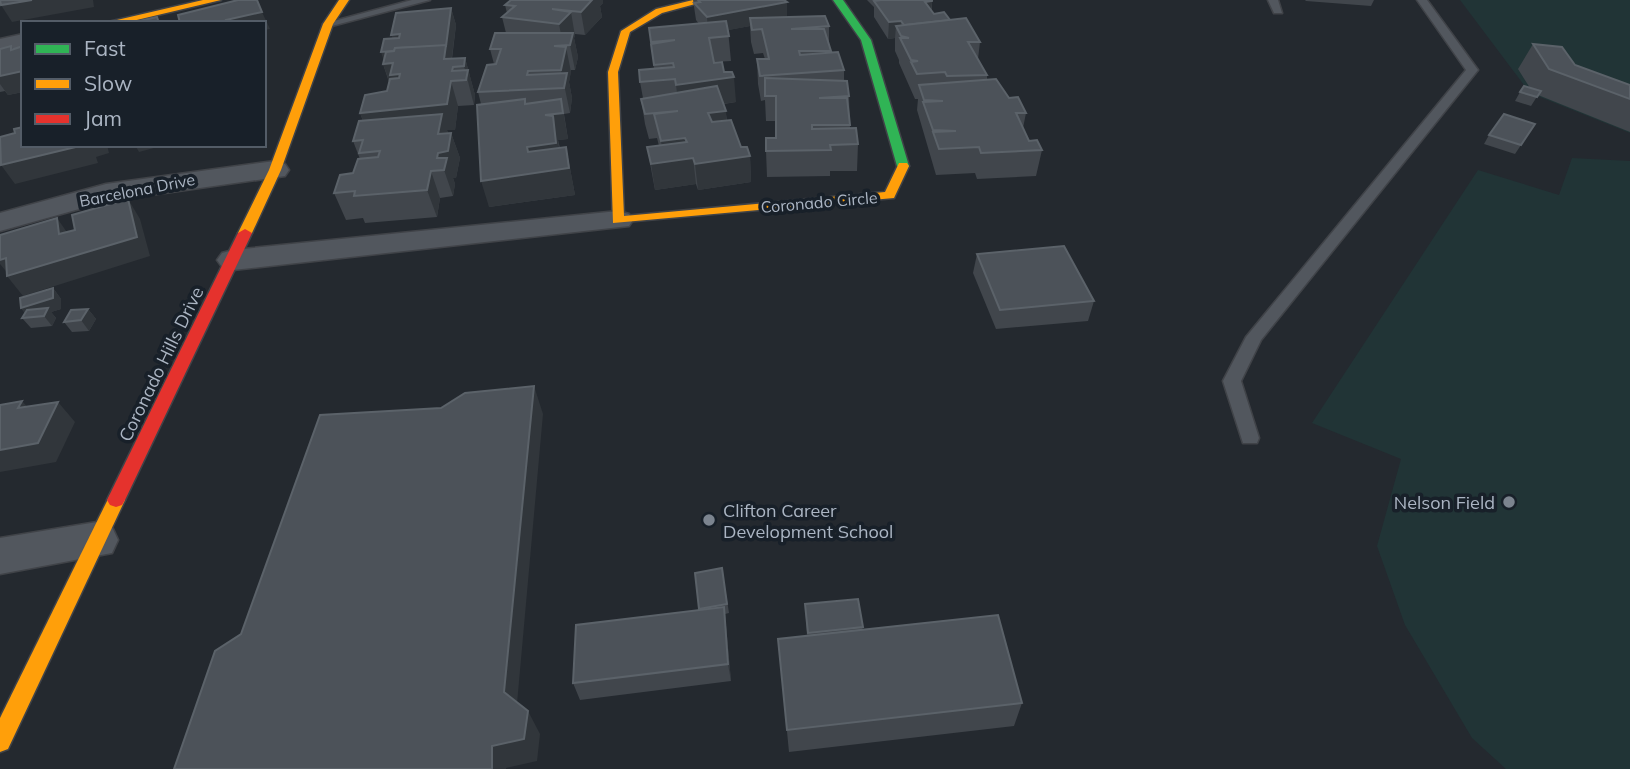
<svg xmlns="http://www.w3.org/2000/svg" width="1630" height="769" font-family="Mulish,sans-serif">
  <style>
    .green { fill: #213436 }
    .lines { fill: none; stroke-linecap: round; stroke-linejoin: round }
    .lane-casing { stroke: #404348; stroke-width: 3 }
    .street-casing { stroke: #404348; stroke-width: 3 }
    .fast-casing { stroke: #404348; stroke-width: 3 }
    .slow-casing { stroke: #404348; stroke-width: 3 }
    .jam-casing { stroke: #404348; stroke-width: 3 }
    .lane { fill: #52575e; fill-rule: evenodd }
    .street { fill: #52575e; fill-rule: evenodd }
    .fast { fill: #30b455; fill-rule: evenodd }
    .slow { fill: #ff9f0a; fill-rule: evenodd }
    .jam { fill: #e5322d; fill-rule: evenodd }
    .wall { fill: #41464c }
    .shaded-wall { fill: #31363b }
    .building { fill: #4c5259; stroke: #5b6269; stroke-width: 2 }
    .poi-dot { fill: #7c848f; stroke: #182029; stroke-width: 2.5 }
    .labels { text-anchor: middle; dominant-baseline: central; stroke-width: 7; stroke-linejoin: round; paint-order: stroke }
    .far-street-label { font-size: 16px; fill: #abb5c3; stroke: #182029 }
    .street-label { font-size: 18px; fill: #abb5c3; stroke: #182029 }
    .poi-label { font-size: 18px; fill: #abb5c3; stroke: #182029; text-anchor: end }
  </style>
  <rect width="100%" height="100%" fill="#24292f"/>
  <g class="green">
    <polygon points="1460,0 1630,0 1630,133 1530,93"/>
    <polygon points="1572,158 1630,161 1630,769 1506,769 1472,738 1405,625 1377,546 1401,459 1312,423 1478,170 1559,195"/>
  </g>
  <g class="lines">
    <g class="lane-casing">
      <g id="lane">
        <polygon points="412,0 430,0 328,27 323,24"/>
        <polygon points="1268,0 1278,0 1282,13 1274,13"/>
        <polygon points="1417,0 1427,0 1478,70 1261,340 1241,381 1259,438 1257,443 1243,443 1223,381 1246,337 1466,70"/>
      </g>
    </g>
    <g class="street-casing">
      <g id="street">
        <polygon points="23,34 23,48 0,53 0,39"/>
        <polygon points="275,161 285,164 289,170 285,176 108,201 0,231 0,213 106,184"/>
        <polygon points="618,211 629,214 633,220 629,226 233,270 222,267 217,260 222,253 233,250"/>
        <polygon points="97,522 112,527 118,540 112,553 0,574 0,538"/>
      </g>
    </g>
    <g class="fast-casing">
      <polygon id="fast" points="833,0 843,0 871,40 909,166 907,169 903,170 897,166 861,40"/>
    </g>
    <g class="slow-casing">
      <g id="slow">
        <polygon points="203,0 221,0 124,23 104,23"/>
        <polygon points="339,0 349,0 333,24 281,170 252,233 245,237 240,236 238,233 269,170 323,24"/>
        <polygon points="693,0 710,0 662,13 630,32 618,72 624,216 885,192 899,163 907,163 909,166 894,198 613,223 608,72 621,31 656,9"/>
        <polygon points="116,493 122,495 125,500 8,749 0,752 0,718 110,495"/>
      </g>
    </g>
    <g class="jam-casing">
      <polygon id="jam" points="245,229 252,233 125,500 122,505 116,507 110,505 107,500 238,233"/>
    </g>
    <use href="#lane" class="lane"/>
    <use href="#street" class="street"/>
    <use href="#fast" class="fast"/>
    <use href="#slow" class="slow"/>
    <use href="#jam" class="jam"/>
  </g>
  <g class="wall">
    <polygon points="511,0 603,0 603,3 600,6 602,17 585,35 575,34 575,36 574,38 578,57 575,70 571,70 569,82 572,98 570,113 564,114 568,139 558,140 560,148 566,147 575,195 489,207 481,104 478,92 494,64 490,49 506,33 502,17 507,13 505,5"/>
    <polygon points="693,0 784,0 787,17 829,26 829,43 831,53 844,70 844,81 849,96 850,128 858,144 857,171 830,171 830,176 767,177 766,151 776,138 776,121 766,121 765,100 761,101 758,84 757,59 765,59 763,53 754,54 751,42 750,26 728,30 731,61 714,62 724,72 736,102 724,104 727,120 741,147 750,156 751,182 698,190 696,184 655,190 647,147 659,146 657,138 649,139 645,124 641,99 643,98 640,82 654,69 649,28 699,24 696,20"/>
    <polygon points="867,0 932,0 932,11 934,14 950,20 980,42 978,59 987,75 987,80 1009,98 1026,113 1023,128 1029,141 1042,150 1036,176 977,179 975,173 936,175 917,110 918,99 915,99 899,63 899,60 895,51 895,38 888,39 874,17 874,7"/>
    <polygon points="1305,0 1374,0 1371,6 1306,1"/>
    <polygon points="451,8 456,25 452,59 465,58 475,95 474,105 458,106 455,130 447,130 448,133 451,133 460,158 456,178 453,178 455,184 453,196 440,198 437,217 365,223 363,218 346,220 334,193 353,173 360,159 353,141 363,121 360,113 387,91 389,82 383,64 393,38 391,35"/>
    <polygon points="1533,44 1575,65 1630,85 1630,132 1538,95 1531,106 1515,101 1520,92 1530,88 1518,69"/>
    <polygon points="11,46 13,49 23,46 23,92 8,95 5,91 0,92 0,49"/>
    <polygon points="1535,124 1515,154 1484,144 1489,135"/>
    <polygon points="977,254 1094,301 1088,321 996,329 973,273"/>
    <polygon points="53,288 61,299 61,309 51,312 56,318 52,326 31,328 22,318 25,313 21,308"/>
    <polygon points="88,309 96,319 89,331 72,332 64,322"/>
    <polygon points="722,568 729,613 725,614 731,681 580,700 573,683 699,610 695,573"/>
    <polygon points="805,604 863,627 862,630 1022,703 1014,726 789,752 778,639 807,636"/>
  </g>
  <g class="shaded-wall">
    <polygon points="32,0 93,0 94,7 12,22 1,5"/>
    <polygon points="590,0 603,0 603,3 600,6 602,17 585,35 581,12"/>
    <polygon points="893,0 932,1 931,18"/>
    <polygon points="787,2 787,19 750,18 750,26 708,34 707,17"/>
    <polygon points="451,8 456,25 451,63 457,80 451,81 458,106 455,130 447,130 450,139 451,133 460,158 456,178 453,178 455,184 453,196 444,170 370,138 360,113 447,104 400,74 409,99 392,89 383,64 385,64 381,52 397,50 391,35 400,34"/>
    <polygon points="262,12 270,29 264,30 264,23 227,23 226,20"/>
    <polygon points="571,12 575,36 574,38 578,57 575,70 570,45 563,45 559,24"/>
    <polygon points="901,21 900,35 896,26 895,38 888,39 889,22"/>
    <polygon points="566,47 571,72 569,82 572,98 570,113 561,70"/>
    <polygon points="465,58 475,95 474,105 464,66"/>
    <polygon points="23,71 23,92 8,95 0,84 0,76"/>
    <polygon points="734,77 736,102 679,110 676,85"/>
    <polygon points="561,99 568,139 558,140 562,169 566,147 575,195 489,207 481,181 528,152 527,147 545,115"/>
    <polygon points="726,111 728,137 711,139 708,113"/>
    <polygon points="685,138 687,159 693,158 696,184 655,190 651,164 664,162 661,141"/>
    <polygon points="84,145 107,145 109,153 96,157 98,163 15,184 1,165"/>
    <polygon points="135,145 165,145 139,152"/>
    <polygon points="750,156 751,182 698,190 695,164"/>
    <polygon points="431,171 440,198 437,217 427,190"/>
    <polygon points="128,199 140,219 150,256 23,296 7,276 10,276 0,264 0,260 6,258 18,273"/>
    <polygon points="57,218 71,238 59,234"/>
    <polygon points="53,288 61,299 61,309 51,312 56,318 52,326 44,316 28,317 21,308"/>
    <polygon points="88,309 96,319 89,331 81,320"/>
    <polygon points="534,386 543,414 516,715 504,692"/>
    <polygon points="22,401 40,421 18,408"/>
    <polygon points="58,402 75,422 56,462 0,472 0,450"/>
    <polygon points="724,607 726,625 731,681 728,664"/>
    <polygon points="528,711 540,734 537,761 506,768 506,769 492,769 492,746"/>
  </g>
  <g class="building">
    <polygon points="0,0 32,0 1,5"/>
    <polygon points="238,0 257,0 262,12 226,20 227,23 180,23 178,15"/>
    <polygon points="511,0 592,0 581,12 552,9 571,12 559,24 502,17 515,6 505,5"/>
    <polygon points="698,0 784,0 787,2 707,17 694,3 700,2"/>
    <polygon points="881,0 932,0 932,1 925,2 934,14 944,12 950,20 904,25 901,21 889,22 874,1"/>
    <polygon points="451,8 446,46 395,48 394,51 381,52 384,39 399,38 400,34 391,35 396,13"/>
    <polygon points="825,16 829,26 791,29 824,29 831,51 799,51 800,55 838,52 844,70 760,76 757,59 769,59 768,54 762,29 752,30 750,18"/>
    <polygon points="157,17 159,23 131,23"/>
    <polygon points="966,18 980,42 968,42 987,75 947,76 945,72 917,74 911,62 918,61 911,60 900,38 909,38 901,36 896,26"/>
    <polygon points="726,21 729,36 709,38 714,63 722,62 724,72 732,72 734,77 676,85 675,79 640,82 639,70 674,67 673,63 654,65 651,44 675,40 651,42 649,28"/>
    <polygon points="495,33 573,33 570,45 554,46 566,47 561,70 528,71 527,75 567,73 564,88 478,92 487,65 496,64 501,49 490,49"/>
    <polygon points="1533,44 1562,47 1575,65 1630,85 1630,99 1549,69"/>
    <polygon points="446,45 444,59 465,58 464,66 453,67 452,71 468,70 466,80 451,81 447,104 360,113 365,95 387,91 390,79 399,78 400,74 390,75 393,63 383,64 386,52 394,51 395,48"/>
    <polygon points="11,46 11,50 23,46 23,71 0,76 0,49"/>
    <polygon points="765,78 847,81 849,96 819,98 847,98 850,125 812,125 812,129 856,128 858,144 830,145 831,150 766,151 766,138 776,138 776,96 765,96"/>
    <polygon points="996,79 1009,98 1018,97 1026,113 1016,113 1029,141 1037,140 1042,150 981,153 979,147 939,149 933,132 956,131 933,130 923,102 943,101 924,100 919,85"/>
    <polygon points="717,86 726,111 708,113 712,122 731,120 741,147 747,147 750,156 695,164 693,158 651,164 647,147 687,142 685,138 661,141 654,114 678,111 645,114 641,99"/>
    <polygon points="1524,86 1541,91 1537,97 1520,92"/>
    <polygon points="525,99 525,104 561,99 563,113 545,115 553,116 556,143 527,147 528,152 566,147 569,168 481,181 477,105"/>
    <polygon points="442,114 438,134 451,133 448,151 438,153 437,158 447,158 444,170 431,171 427,190 354,196 355,191 334,193 340,175 353,173 358,159 378,157 380,151 359,153 363,140 353,141 359,121"/>
    <polygon points="1504,114 1535,124 1521,145 1489,135"/>
    <polygon points="23,127 23,145 84,145 1,165 0,137 15,133 14,129"/>
    <polygon points="128,199 137,237 7,276 6,258 0,260 0,235 57,218 59,234 75,230 72,215"/>
    <polygon points="1064,246 1094,301 1000,310 977,254"/>
    <polygon points="53,288 53,298 21,308 20,298"/>
    <polygon points="48,308 44,316 22,318 27,310"/>
    <polygon points="88,309 81,320 64,322 71,310"/>
    <polygon points="534,386 504,692 528,711 524,739 492,746 492,769 174,769 215,651 241,634 320,415 441,408 465,393"/>
    <polygon points="22,401 18,408 58,402 38,443 0,450 0,405"/>
    <polygon points="722,568 727,604 699,609 695,573"/>
    <polygon points="858,599 863,627 808,633 805,604"/>
    <polygon points="724,607 728,664 573,683 576,625"/>
    <polygon points="998,615 1022,703 787,730 778,639"/>
  </g>
  <g class="poi-dot">
    <circle cx="1509" cy="502" r="7"/>
    <circle cx="709" cy="520" r="7"/>
  </g>
  <g class="labels">
    <g class="far-street-label">
      <text transform="translate(137 190) rotate(-11)">Barcelona Drive</text>
      <text transform="translate(819 202) rotate(-5)">Coronado Circle</text>
    </g>
    <g class="street-label">
      <text transform="translate(161 364) rotate(-64)">Coronado Hills Drive</text>
    </g>
    <g class="poi-label">
      <text x="1495" y="502">Nelson Field</text>
      <text x="723" y="510" text-anchor="start">Clifton Career<tspan x="723" dy="21">Development School</tspan></text>
    </g>
  </g>
  <rect x="21" y="21" width="245" height="126" fill="#182029" stroke="#535c67" stroke-width="2"/>
  <rect x="35" y="44" width="35" height="10" fill="#30b455" stroke="#535c67" stroke-width="2"/>
  <text x="84" y="56" font-size="21" fill="#abb5c3">Fast</text>
  <rect x="35" y="79" width="35" height="10" fill="#ff9f0a" stroke="#535c67" stroke-width="2"/>
  <text x="84" y="91" font-size="21" fill="#abb5c3">Slow</text>
  <rect x="35" y="114" width="35" height="10" fill="#e5322d" stroke="#535c67" stroke-width="2"/>
  <text x="84" y="126" font-size="21" fill="#abb5c3">Jam</text>
</svg>
